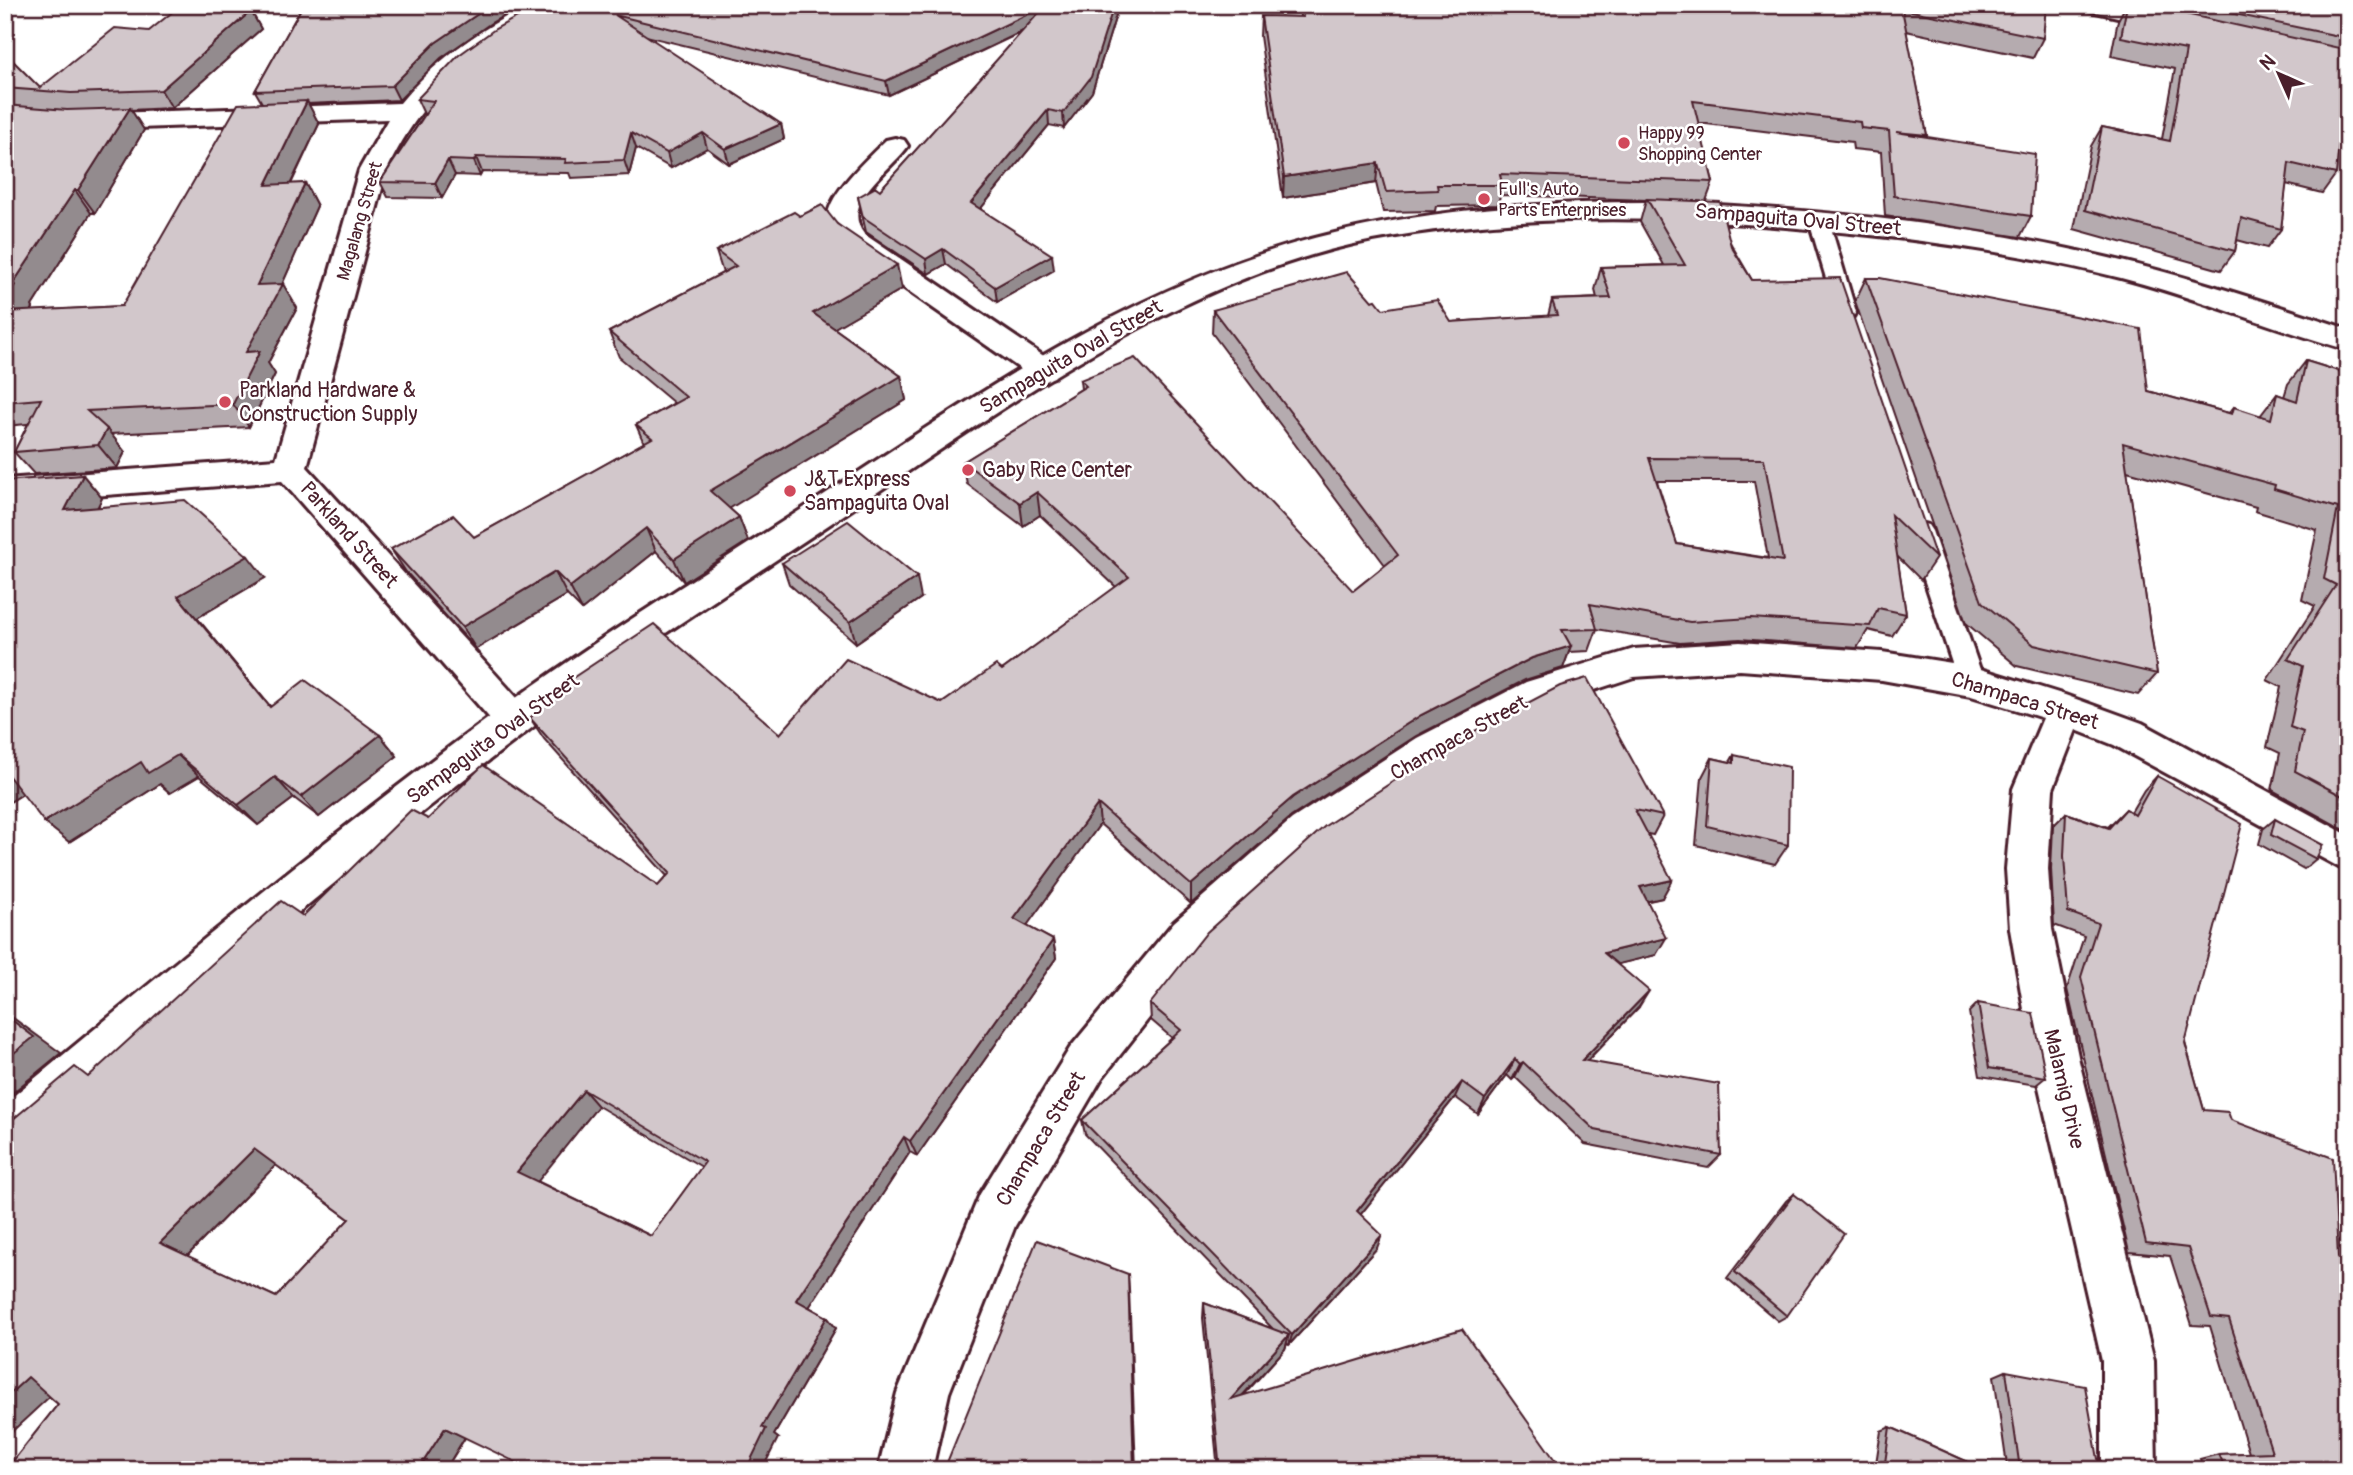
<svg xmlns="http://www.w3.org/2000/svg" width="2353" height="1475" font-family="Pangolin,sans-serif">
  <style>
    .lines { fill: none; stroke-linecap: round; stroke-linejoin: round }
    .service-casing { stroke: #4a1f2b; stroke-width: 6 }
    .minor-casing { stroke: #4a1f2b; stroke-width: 6 }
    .tertiary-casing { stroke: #4a1f2b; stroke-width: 6 }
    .service { fill: #fff; fill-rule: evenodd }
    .minor { fill: #fff; fill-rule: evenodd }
    .tertiary { fill: #fff; fill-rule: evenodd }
    .wall { fill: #b5abaf; stroke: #4a1f2b; stroke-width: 2; fill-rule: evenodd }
    .shaded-wall { fill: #938b8e; stroke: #4a1f2b; stroke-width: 2 }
    .building { fill: #d2c7cb; stroke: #4a1f2b; stroke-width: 2; fill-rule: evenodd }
    .poi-dot { fill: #d1495b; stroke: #fff; stroke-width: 2.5 }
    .labels { text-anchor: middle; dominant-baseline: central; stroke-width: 5; stroke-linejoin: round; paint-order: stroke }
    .far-poi-label { font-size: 18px; fill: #4a1f2b; stroke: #fff; text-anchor: start }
    .far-street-label { font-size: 18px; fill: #4a1f2b; stroke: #fff }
    .street-label { font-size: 21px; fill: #4a1f2b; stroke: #fff }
    .poi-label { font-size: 21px; fill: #4a1f2b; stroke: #fff; text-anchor: start }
  </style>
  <rect width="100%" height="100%" fill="#fff"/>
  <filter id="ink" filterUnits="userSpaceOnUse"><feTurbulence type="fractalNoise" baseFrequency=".0143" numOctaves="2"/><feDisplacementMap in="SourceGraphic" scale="14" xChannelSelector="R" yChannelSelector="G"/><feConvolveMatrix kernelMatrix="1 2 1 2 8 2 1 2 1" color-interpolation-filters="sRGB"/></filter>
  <g filter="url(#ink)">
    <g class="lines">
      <g class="service-casing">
        <g id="service">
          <polygon points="1819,215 1829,221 1856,312 1853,317 1839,317 1836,312 1809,221"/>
          <polygon points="1920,523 1928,525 1932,531 1984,681 1980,688 1971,691 1962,688 1958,681 1908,531 1912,525"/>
        </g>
      </g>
      <g class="minor-casing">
        <g id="minor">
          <path d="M 528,5 L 559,5 C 550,18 514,31 499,41 C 448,75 413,115 387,170 L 307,467 L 527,709 L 533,720 L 527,731 L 514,735 L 501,731 L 282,481 L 5,503 L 5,479 L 276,459 L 359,170 L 388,119 L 83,130 L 5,124 L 5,108 L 83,114 L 400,103 C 435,60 479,30 528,5 Z"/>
          <polygon points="2083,5 2128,5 2183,18 2187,23 2183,28 2175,30 2087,10"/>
          <path d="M 895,138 L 904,140 L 908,146 C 891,171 839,201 864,234 L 1054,363 L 1059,370 L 1054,377 L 1043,380 L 1032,377 L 844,246 C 839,239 830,231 828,222 C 823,198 870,156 886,140 Z"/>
          <polygon points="1740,642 1882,652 1971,666 2065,695 2142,723 2348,835 2348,872 2114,745 2076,730 2053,789 2048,869 2052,929 2079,1061 2154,1361 2156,1470 2102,1470 2102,1361 2033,1061 2010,929 2006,869 2013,789 2043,718 1971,696 1882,680 1740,670 1634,677 1552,704 1445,760 1320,843 1204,948 1102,1078 1015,1226 949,1393 932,1470 878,1470 897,1393 980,1194 1070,1048 1174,922 1292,819 1417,738 1526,682 1634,649"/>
        </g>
      </g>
      <g class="tertiary-casing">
        <path id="tertiary" d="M 1646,202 C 1801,207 1958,222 2109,258 C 2190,277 2269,303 2348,329 L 2348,350 C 2271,328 2198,298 2121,278 C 2018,252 1913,238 1808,229 C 1664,216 1516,213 1373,240 C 1185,276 1004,407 848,512 C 738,586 626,656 521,736 C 348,866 185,1008 21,1149 L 5,1156 L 5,1103 C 166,970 326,837 494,714 C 600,636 712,568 822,496 C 963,404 1106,304 1267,252 C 1390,212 1518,202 1646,202 Z"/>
      </g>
      <use href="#service" class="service"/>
      <use href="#minor" class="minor"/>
      <use href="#tertiary" class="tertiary"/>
    </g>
    <g class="wall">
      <polygon points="303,5 522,5 491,23 441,58 399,100 308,104 319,124 291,184 305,183 317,206 282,284 297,308 268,363 275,374 249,427 111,434 125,452 117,468 34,474 14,452 28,424 5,426 5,53 40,88 149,31 251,11 261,29 172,108 131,110 144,130 95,213 91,213 32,306 33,308 31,311 122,306 262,103 255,91"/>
      <polygon points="539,5 1119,5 1092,92 1064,128 1049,125 980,209 1054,270 997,302 946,264 928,274 866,232 858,197 880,190 1022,32 889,95 646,36 781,124 784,139 729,164 707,148 671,168 636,148 629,175 571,178 569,173 482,172 480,176 455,175 442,198 388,197 380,182 425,114 424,114 417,99"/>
      <path d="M 1299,5 L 2046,5 L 2043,38 L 2033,58 L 1906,31 L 1927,135 L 1926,137 L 2031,216 L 2020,237 L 1885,216 L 1881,152 L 1853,149 L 1852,142 L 1698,123 L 1713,182 L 1706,201 L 1752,280 L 1936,558 L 1921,580 L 1897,556 L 1906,614 L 1892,636 L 1868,630 L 1857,648 L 1740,639 L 1680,643 L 1597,629 L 1589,651 L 1569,652 L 1563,668 L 1525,680 L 1416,736 L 1291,817 L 1191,904 L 1100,824 L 1026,926 L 1053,940 L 1056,958 L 917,1156 L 910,1152 L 809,1307 L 827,1317 L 836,1328 L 774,1435 L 778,1438 L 465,1438 L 445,1470 L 6,1470 L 58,1404 L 49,1397 L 89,1076 L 303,916 L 428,819 L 658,886 L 667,876 L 544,739 L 530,718 L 780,734 L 942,703 L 1002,670 L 1116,587 L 1040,515 L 1023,526 L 967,484 L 963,462 L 1081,389 L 1080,380 L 1353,591 L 1385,565 L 1212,333 L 1213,310 L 1372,301 L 1383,309 L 1451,322 L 1548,316 L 1552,300 L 1597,298 L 1595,290 L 1601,267 L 1664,265 L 1640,222 L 1646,200 L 1500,195 L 1498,205 L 1436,206 L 1435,211 L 1383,212 L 1376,183 L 1283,198 L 1260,36 L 1261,16 L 1300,17 ZM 1657,481 L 1754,481 L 1768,558 L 1677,544 ZM 598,1106 L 702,1167 L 651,1236 L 537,1181 ZM 276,1165 L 349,1219 L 276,1297 L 187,1256 Z"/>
      <polygon points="2126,5 2348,5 2348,131 2339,142 2336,174 2322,193 2286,184 2281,229 2267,248 2237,240 2235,251 2221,270 2074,229 2091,146 2102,127 2162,139 2175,69 2111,56 2118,20"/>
      <polygon points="800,216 837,224 902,289 834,328 901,376 906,400 729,508 739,517 748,541 684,582 656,551 582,610 567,595 476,649 406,572 391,549 474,537 644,443 636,425 674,403 619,357 609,332 723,273 716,251"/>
      <polygon points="1866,278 2148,391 2229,413 2234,407 2260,416 2277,394 2284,397 2288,384 2306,361 2348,374 2348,832 2272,790 2280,753 2267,747 2281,687 2267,680 2315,606 2302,600 2317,530 2255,511 2256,507 2127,471 2157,674 2138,695 2017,666 1966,623 1855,301"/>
      <polygon points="5,481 102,498 98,507 265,578 197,618 270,706 380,735 397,756 319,817 294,798 258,825 199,776 170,793 160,784 69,842 23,794 5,805"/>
      <polygon points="782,563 921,598 856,643 789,584"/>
      <polygon points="1452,743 1663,816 1653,835 1648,834 1662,898 1647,901 1656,955 1617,964 1639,1007 1587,1061 1721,1155 1708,1168 1585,1144 1515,1077 1512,1080 1507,1075 1478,1114 1455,1097 1360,1214 1377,1248 1289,1345 1287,1344 1285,1349 1244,1395 1562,1470 1218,1470 1203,1318 1204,1303 1273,1329 1085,1134 1082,1120 1172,1038 1151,1020 1150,1004"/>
      <polygon points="1734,755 1788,845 1775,864 1696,845 1702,777 1712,758 1730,762"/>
      <polygon points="2157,776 2185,1043 2204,1110 2348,1470 2204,1470 2200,1459 2219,1454 2249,1453 2210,1326 2192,1325 2170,1256 2129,1252 2067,989 2084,936 2054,925 2051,869 2053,826 2066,813 2108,827 2126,809 2131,812 2144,790"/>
      <polygon points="2275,819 2316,859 2304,869 2259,844 2263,829"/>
      <polygon points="1978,1003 2046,1077 2036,1085 1980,1076 1969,1012"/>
      <polygon points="1794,1194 1787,1316 1778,1321 1727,1278 1786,1201"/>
      <polygon points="2006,1371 2100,1470 2028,1470 2007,1466 1994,1376"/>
      <polygon points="1890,1427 1986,1470 1875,1470 1881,1431"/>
    </g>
    <g class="shaded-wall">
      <polygon points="491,5 522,5 491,23 441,58 399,100 392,86 435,43"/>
      <polygon points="1114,5 1119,5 1092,92 1064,128 1063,113"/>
      <polygon points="1045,6 1046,20 889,95 886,81"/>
      <polygon points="251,11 261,29 172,108 161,90"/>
      <polygon points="307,101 319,124 279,208 266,185"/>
      <polygon points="130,108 144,130 95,213 78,190"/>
      <polygon points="1048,110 1049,125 973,218 971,203"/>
      <polygon points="781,124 784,139 729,164 725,149"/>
      <polygon points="631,133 636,148 629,175 624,160"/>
      <polygon points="703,133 707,148 671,168 667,153"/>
      <polygon points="476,157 482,172 480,176 474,161"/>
      <polygon points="448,160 455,175 442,198 435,183"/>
      <polygon points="1378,163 1376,183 1283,198 1284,177"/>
      <polygon points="305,183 317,206 281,287 283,284 297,308 268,363 275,374 249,427 233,404 246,352 257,285"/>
      <polygon points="75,190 91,213 32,306 33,308 16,335 5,322 5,299 12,285"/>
      <polygon points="943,249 946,264 928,274 926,259"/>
      <polygon points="1052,255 1054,270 997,302 995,287"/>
      <polygon points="897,265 902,289 819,337 813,313"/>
      <polygon points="901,376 906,400 719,515 710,491"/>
      <polygon points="107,429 125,452 117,468 98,445"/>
      <polygon points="83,475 102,498 85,533 65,510"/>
      <polygon points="1037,492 1040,515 1023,526 1020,503"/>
      <polygon points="739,517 748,541 684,582 674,559"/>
      <polygon points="646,528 656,551 582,610 570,587"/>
      <polygon points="248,556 265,578 197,618 288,728 178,596"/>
      <polygon points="555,572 567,595 476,649 462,627"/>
      <polygon points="917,577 921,598 856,643 850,622"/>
      <polygon points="1571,646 1563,668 1525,680 1416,736 1291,817 1191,904 1191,885 1293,797 1421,715 1532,658"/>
      <polygon points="380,735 397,756 319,817 301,797"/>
      <polygon points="178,755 199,776 170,793 160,784 69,842 44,822 141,762"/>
      <polygon points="5,771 29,790 5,805"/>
      <polygon points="275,777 294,798 258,825 238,805"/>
      <polygon points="1098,804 1100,824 1018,938 1014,919"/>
      <polygon points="1672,880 1662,898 1631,905 1640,887"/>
      <polygon points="1666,938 1656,955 1594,970 1604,953"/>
      <polygon points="1053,940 1056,958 917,1156 910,1141"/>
      <polygon points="1649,991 1639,1007 1572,1076 1582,1060"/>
      <polygon points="5,1012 61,1053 5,1099"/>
      <polygon points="1515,1059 1507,1075 1478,1114 1485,1099"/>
      <polygon points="1523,1062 1515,1077 1512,1080 1520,1064"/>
      <polygon points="1462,1082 1455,1097 1353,1224 1357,1211"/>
      <polygon points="584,1090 598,1106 534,1186 517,1172"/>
      <polygon points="904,1137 910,1152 806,1312 796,1300"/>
      <polygon points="254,1149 277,1164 187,1256 160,1243"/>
      <polygon points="1382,1235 1377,1248 1289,1345 1292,1335"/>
      <polygon points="1128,1274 1129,1289 1136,1470 1134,1470"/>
      <polygon points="827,1317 836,1328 774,1435 778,1438 762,1470 746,1470 762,1427"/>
      <polygon points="1289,1335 1285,1349 1229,1410 1231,1399"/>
      <polygon points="28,1377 60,1387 5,1438 5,1398"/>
      <polygon points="445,1428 465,1437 445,1470 418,1470"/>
    </g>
    <g class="building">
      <polygon points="181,5 251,11 161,90 71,93 5,88 5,53 40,88 115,28 149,31"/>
      <polygon points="303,5 491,5 435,43 392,86 255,91"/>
      <polygon points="539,5 1114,5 1091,77 1063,113 1048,110 971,203 1052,255 995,287 943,249 926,259 863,217 858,197 876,187 880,190 1045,6 886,81 615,15 781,124 725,149 703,133 667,153 631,133 624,160 565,163 566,159 476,157 474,161 448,160 435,183 380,182 434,101 417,99 459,55 495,29"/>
      <polygon points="1302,5 2046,5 2043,38 1902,9 1927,135 1896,132 2035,154 2031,216 1894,196 1889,131 1861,128 1860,122 1693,101 1713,182 1500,174 1502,185 1437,185 1438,190 1386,192 1378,163 1284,177 1261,16 1303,17"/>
      <polygon points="2127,5 2145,5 2348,50 2348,123 2341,122 2336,174 2289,163 2281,229 2241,218 2235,251 2085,210 2102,127 2170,141 2186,50 2121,37"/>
      <polygon points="2192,5 2348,5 2348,38"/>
      <polygon points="307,101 266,185 305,183 257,285 283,284 246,352 260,351 233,404 87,411 107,429 98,445 14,452 41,399 5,402 5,312 122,306 238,104"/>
      <polygon points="5,105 67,110 130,108 78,190 75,190 12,285 15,285 5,299"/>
      <path d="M 1647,199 L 1720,202 L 1731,246 L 1752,280 L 1840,278 L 1936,558 L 1891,515 L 1906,614 L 1878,608 L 1870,626 L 1751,618 L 1690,622 L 1590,604 L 1597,629 L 1562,630 L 1571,646 L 1532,658 L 1421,715 L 1293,797 L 1191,885 L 1098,804 L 1014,919 L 1053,940 L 910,1141 L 904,1137 L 796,1300 L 827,1317 L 762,1427 L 766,1429 L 746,1470 L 532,1470 L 445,1428 L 418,1470 L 6,1470 L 58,1404 L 28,1377 L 5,1398 L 5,1126 L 75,1067 L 88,1077 L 281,901 L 303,916 L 411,810 L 428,819 L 483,765 L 658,886 L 670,873 L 530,718 L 568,681 L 654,624 L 780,734 L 846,659 L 942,703 L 996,665 L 1002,670 L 1129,577 L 1037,492 L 1020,503 L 963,462 L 1086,386 L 1080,380 L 1135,358 L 1353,591 L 1398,555 L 1213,310 L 1347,272 L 1372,301 L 1376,300 L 1383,309 L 1437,300 L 1451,322 L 1557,315 L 1552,300 L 1611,298 L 1601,267 L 1685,265 ZM 1649,458 L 1764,459 L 1783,561 L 1677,544 ZM 584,1090 L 705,1162 L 651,1236 L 517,1172 ZM 254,1149 L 349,1219 L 276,1297 L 160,1243 Z"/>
      <polygon points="822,205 837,224 897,265 813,313 901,376 710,491 739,517 674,559 646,528 570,587 555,572 462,627 391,549 453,515 474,537 652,438 636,425 686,397 609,332 736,266 716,251 794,212 800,216"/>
      <polygon points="1866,278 1880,278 2141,329 2148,391 2232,414 2234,407 2271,419 2277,394 2297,401 2306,361 2348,374 2348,799 2295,771 2303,732 2290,727 2303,666 2288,659 2336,585 2324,579 2338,508 2274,489 2275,485 2123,443 2157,674 2034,645 1982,602"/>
      <polygon points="83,475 65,510 185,500 248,556 178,596 270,707 305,680 380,735 301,797 275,777 238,805 178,755 148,773 141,762 44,822 5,771 5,481"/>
      <polygon points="848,521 917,577 850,622 782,563"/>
      <polygon points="1587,678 1663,816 1635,810 1672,880 1640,887 1666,938 1604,953 1649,991 1582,1060 1719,1084 1721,1155 1595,1130 1523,1062 1520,1064 1515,1059 1485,1099 1462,1082 1357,1211 1382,1235 1292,1335 1082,1120 1181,1030 1150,1004 1207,932 1325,826 1452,743 1560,686"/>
      <polygon points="1734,755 1789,767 1788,845 1707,826 1712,758 1734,763"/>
      <polygon points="2157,776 2242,824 2185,1043 2204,1110 2228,1112 2231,1120 2333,1158 2338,1257 2348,1260 2348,1470 2226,1470 2219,1454 2272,1452 2229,1319 2211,1317 2188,1248 2146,1243 2081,977 2098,923 2068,912 2064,856 2066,813 2109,828 2126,809 2135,815"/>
      <polygon points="2275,819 2323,845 2316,859 2271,835"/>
      <polygon points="1978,1003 2033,1013 2046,1077 1989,1068"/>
      <polygon points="5,1015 34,1037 5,1060"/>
      <polygon points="1794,1194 1844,1234 1787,1316 1735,1272"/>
      <polygon points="1037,1240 1128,1274 1134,1470 944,1470"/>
      <polygon points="1204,1303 1289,1335 1231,1399 1462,1329 1562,1470 1220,1470"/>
      <polygon points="2006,1371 2085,1386 2100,1470 2061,1470 2019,1462"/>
      <polygon points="1890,1427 1986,1470 1884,1470"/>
    </g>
  </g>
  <g class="poi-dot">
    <circle cx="1624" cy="143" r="7"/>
    <circle cx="1484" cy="199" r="7"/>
    <circle cx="225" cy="402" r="7"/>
    <circle cx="968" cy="470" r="7"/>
    <circle cx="790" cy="491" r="7"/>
  </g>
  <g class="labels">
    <g class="far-poi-label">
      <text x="1638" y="133">Happy 99<tspan x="1638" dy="21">Shopping Center</tspan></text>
      <text x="1498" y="189">Full's Auto<tspan x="1498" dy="21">Parts Enterprises</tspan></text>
    </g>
    <g class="far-street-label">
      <text transform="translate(360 221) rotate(-74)">Magalang Street</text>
    </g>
    <g class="street-label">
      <text transform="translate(1798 220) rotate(5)">Sampaguita Oval Street</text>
      <text transform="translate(1071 357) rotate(-30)">Sampaguita Oval Street</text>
      <text transform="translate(349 535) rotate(48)">Parkland Street</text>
      <text transform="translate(2025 701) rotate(17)">Champaca Street</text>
      <text transform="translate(1459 738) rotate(-29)">Champaca Street</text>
      <text transform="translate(493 739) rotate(-36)">Sampaguita Oval Street</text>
      <text transform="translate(2064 1089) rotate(77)">Malamig Drive</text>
      <text transform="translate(1041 1139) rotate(-59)">Champaca Street</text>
    </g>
    <g class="poi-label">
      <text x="239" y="390">Parkland Hardware &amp;<tspan x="239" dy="24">Construction Supply</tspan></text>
      <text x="982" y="470">Gaby Rice Center</text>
      <text x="804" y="479">J&amp;T Express<tspan x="804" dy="24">Sampaguita Oval</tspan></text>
    </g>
  </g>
  <rect width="2353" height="1475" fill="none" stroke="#fff" stroke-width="28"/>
  <rect x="14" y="14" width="2325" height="1447" fill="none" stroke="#4a1f2b" stroke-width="2.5" filter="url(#ink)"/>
  <g transform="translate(2279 74) rotate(315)" stroke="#ffffff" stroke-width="5" paint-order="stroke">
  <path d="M0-5L12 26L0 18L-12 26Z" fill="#4a1f2b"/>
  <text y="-10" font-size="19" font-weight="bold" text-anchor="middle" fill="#4a1f2b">N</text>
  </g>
</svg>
